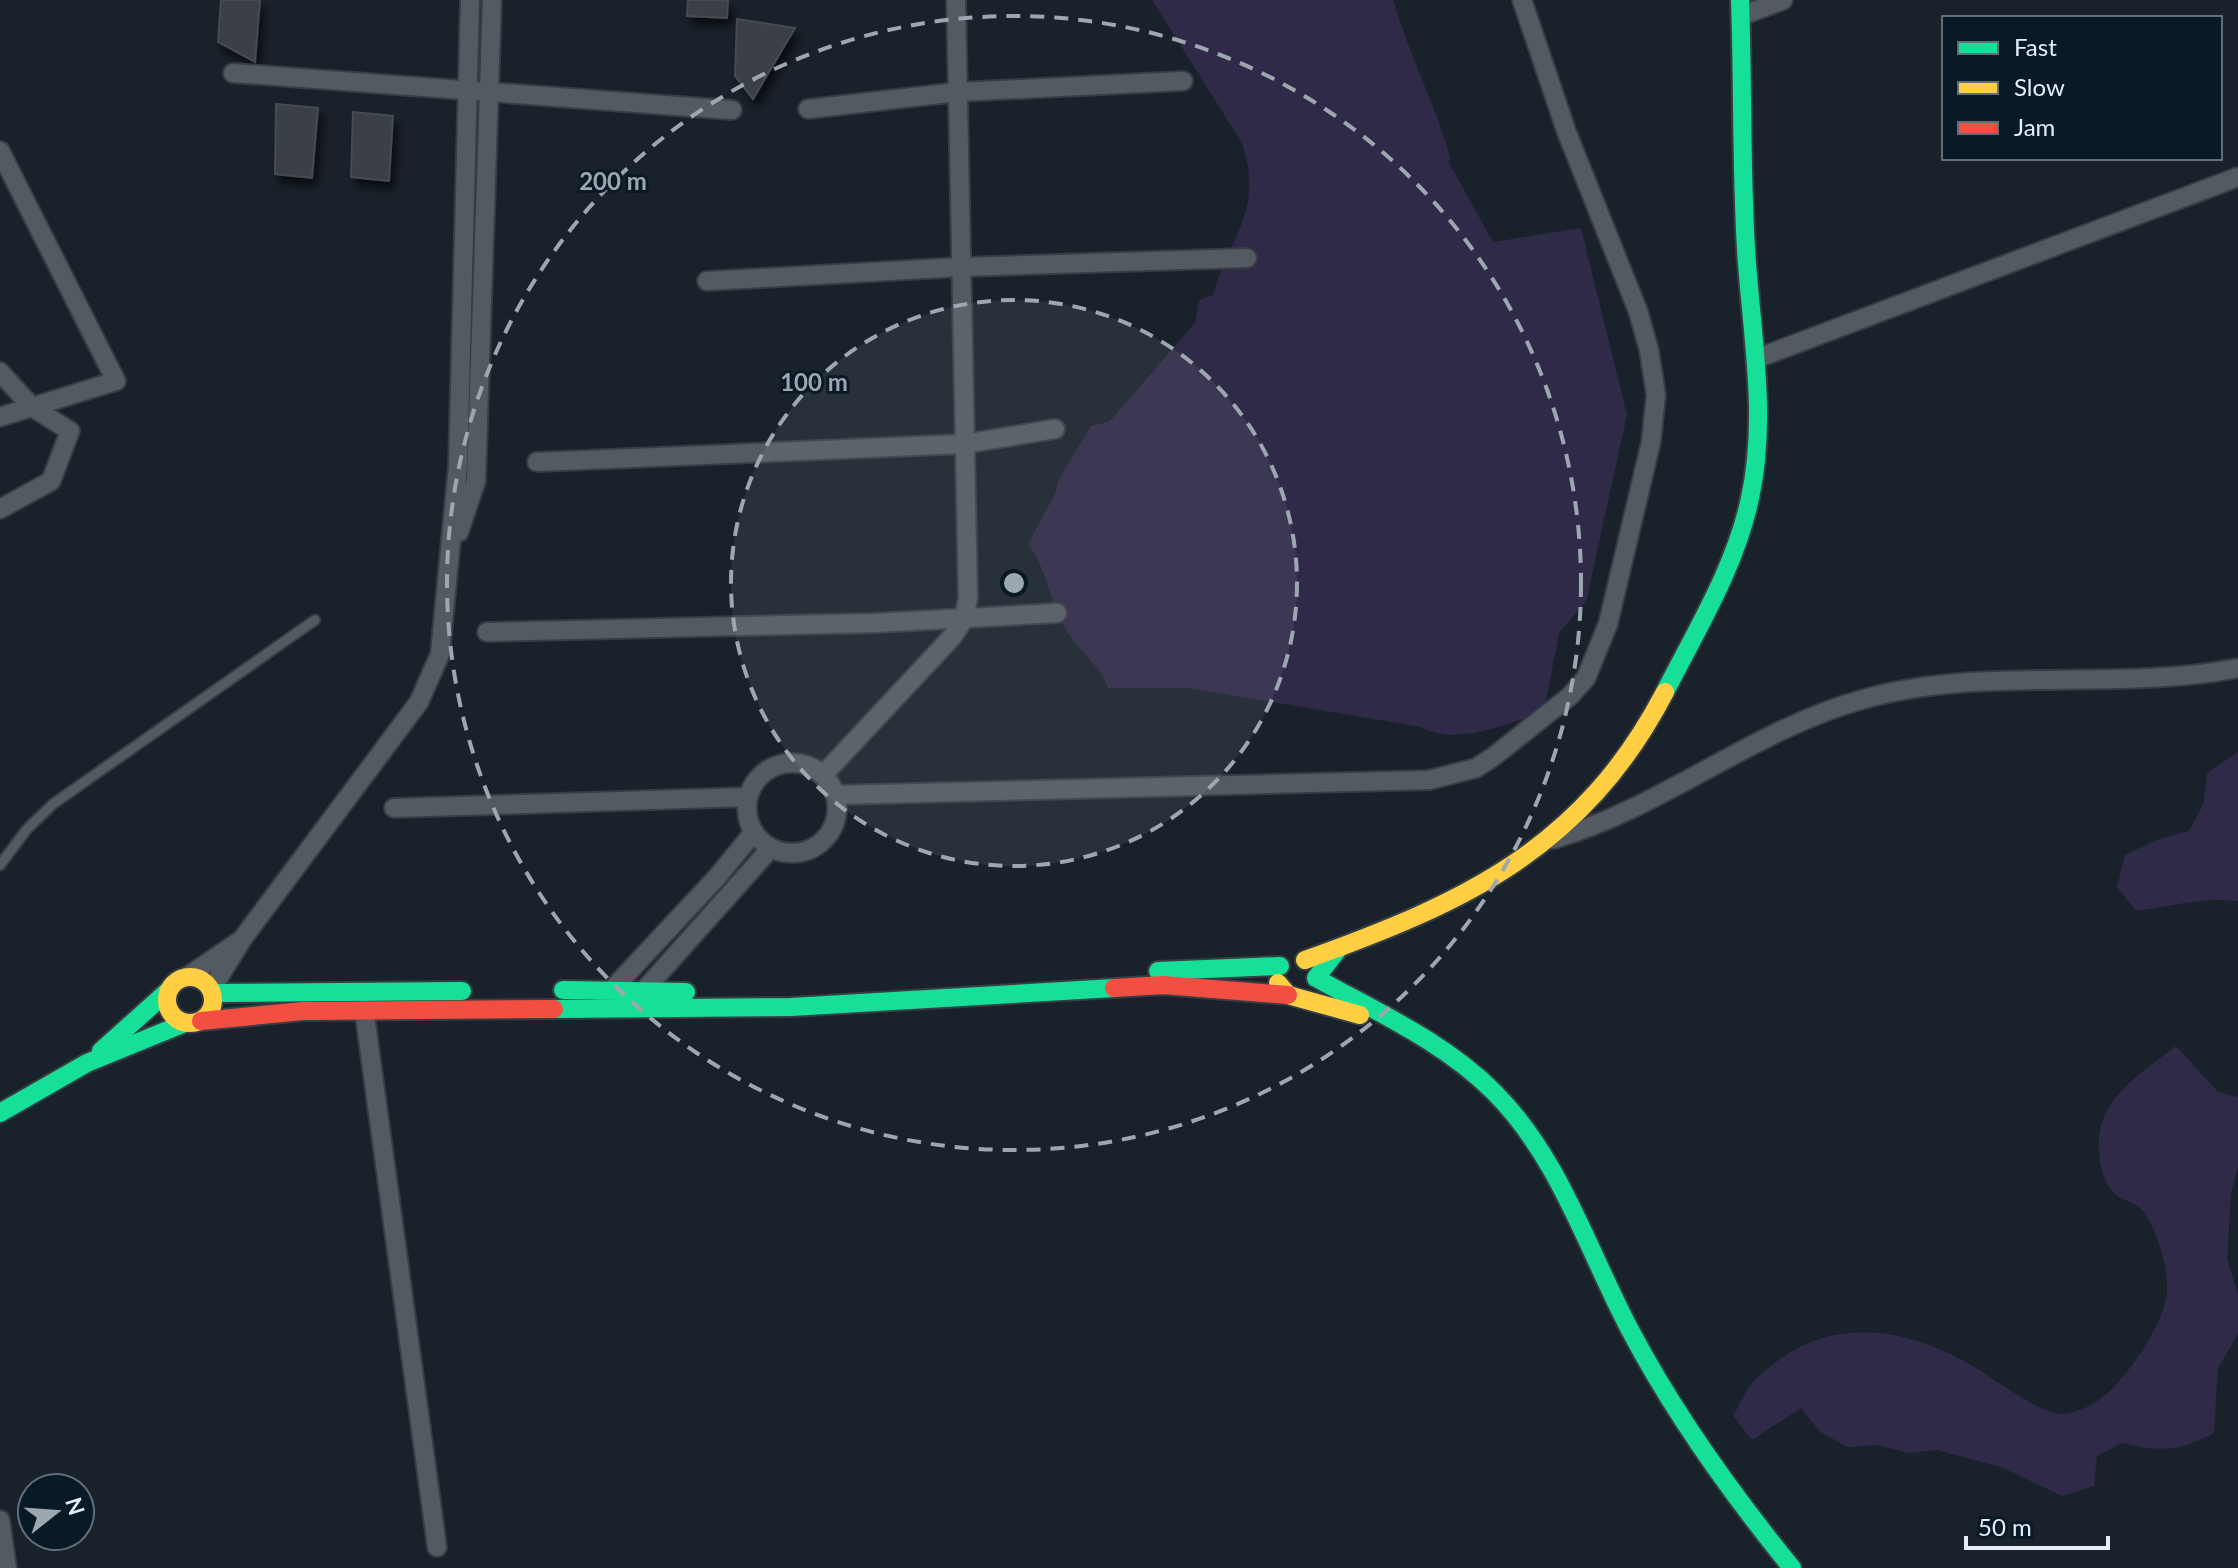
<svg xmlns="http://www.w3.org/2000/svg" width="2238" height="1568" font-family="Lato,sans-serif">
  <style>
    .green { fill: #2f2a48 }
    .building { fill: #3a3f47; stroke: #454b53; stroke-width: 2; filter: url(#shadow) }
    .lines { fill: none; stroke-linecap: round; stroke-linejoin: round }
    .lane-casing { stroke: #363d44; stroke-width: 13 }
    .street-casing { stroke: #363d44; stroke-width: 22 }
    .fast-casing { stroke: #363d44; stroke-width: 22 }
    .slow-casing { stroke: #363d44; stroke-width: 22 }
    .jam-casing { stroke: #363d44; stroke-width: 22 }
    .lane { stroke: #545a61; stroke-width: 9 }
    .street { stroke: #545a61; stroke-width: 18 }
    .fast { stroke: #16e098; stroke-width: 18 }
    .slow { stroke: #ffcf43; stroke-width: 18 }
    .jam { stroke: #f24e42; stroke-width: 18 }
    .ring { fill: none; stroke: #9da7b0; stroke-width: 4; stroke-dasharray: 14 10 }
    .centre { fill: #9da7b0; stroke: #0a1926; stroke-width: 4 }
    .ring-label { font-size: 24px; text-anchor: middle; font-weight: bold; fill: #9da7b0; stroke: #0a1926; stroke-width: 6; stroke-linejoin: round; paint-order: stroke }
  </style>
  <defs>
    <filter id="shadow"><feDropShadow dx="4.5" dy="8" stdDeviation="4" flood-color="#0009"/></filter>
  </defs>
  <rect width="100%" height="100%" fill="#19222a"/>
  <g class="green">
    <path d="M 1152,0 L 1393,0 C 1409,54 1435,104 1451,159 L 1448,161 L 1493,242 L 1581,228 L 1627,415 L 1586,602 L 1559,633 L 1544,712 C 1504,724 1459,747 1421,727 L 1187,688 L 1108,688 C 1102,668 1082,653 1070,636 C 1050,607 1049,572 1028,544 L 1055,494 L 1059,479 L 1091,426 L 1109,422 L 1195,323 L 1199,300 L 1213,295 C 1229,235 1265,212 1242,143 Z"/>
    <path d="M 2238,752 L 2238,901 C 2198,897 2175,906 2136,911 L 2117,887 L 2125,855 L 2156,840 L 2189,831 L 2204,803 L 2207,773 Z"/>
    <path d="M 2176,1046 L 2218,1092 L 2238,1097 L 2238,1166 L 2231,1194 L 2227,1259 L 2238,1294 L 2238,1334 L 2218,1368 L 2214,1433 C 2178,1452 2161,1452 2122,1443 L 2097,1456 L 2094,1486 L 2062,1496 L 2001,1467 L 1937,1450 L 1909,1453 L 1877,1445 L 1848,1447 L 1820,1432 L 1801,1408 L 1752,1440 L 1733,1416 C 1740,1405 1745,1389 1755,1380 C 1819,1316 1896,1322 1971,1365 C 1993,1377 2037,1413 2062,1414 C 2071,1414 2089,1407 2096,1402 C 2123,1385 2165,1324 2167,1292 C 2168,1266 2158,1232 2143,1211 C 2136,1202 2121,1201 2113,1192 C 2104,1182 2100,1166 2099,1153 C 2094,1100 2139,1075 2176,1046 Z"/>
  </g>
  <g class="building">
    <polygon points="221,0 260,0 255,62 218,42"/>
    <polygon points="688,0 728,0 727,18 687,16"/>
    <polygon points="737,19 795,28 753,99 735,76"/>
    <polygon points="276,104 318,108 312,178 275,174"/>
    <polygon points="353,112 393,116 389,181 351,177"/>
  </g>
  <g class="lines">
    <g class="lane-casing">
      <polyline id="lane" points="0,865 27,829 53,804 315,620"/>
    </g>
    <g class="street-casing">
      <g id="street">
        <polyline points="1741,16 1783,0"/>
        <polyline points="233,73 732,110"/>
        <polyline points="808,109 958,92 1183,81"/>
        <polyline points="0,151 116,381 0,417"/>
        <polyline points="707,281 962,267 1247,258"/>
        <polyline points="1758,358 2238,177"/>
        <polyline points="0,372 32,407 70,431 51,481 0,509"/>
        <polyline points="537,462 964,444 1055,429"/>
        <polyline points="459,532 476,481 492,0"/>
        <polyline points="487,632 875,623 1057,613"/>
        <circle cx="792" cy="808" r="45"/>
        <polyline points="823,775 952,637 964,619 968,598 956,0"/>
        <polyline points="835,795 1429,780 1476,768 1493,757 1570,696 1586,678 1608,624 1651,442 1656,395 1649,350 1638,311 1567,133 1522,0"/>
        <polyline points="394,808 748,797"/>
        <path d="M 1554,839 C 1664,807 1754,729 1864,699 C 1986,665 2114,692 2238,668"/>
        <polyline points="187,977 238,942"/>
        <polyline points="211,990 243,938 419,702 440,654 458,466 470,0"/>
        <polyline points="606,996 718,876 754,832"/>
        <polyline points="639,996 771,848"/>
        <polyline points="364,1009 437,1547"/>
        <polyline points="0,1520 7,1568"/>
      </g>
    </g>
    <g class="fast-casing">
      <g id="fast">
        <path d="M 1665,692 C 1696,631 1736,566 1750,498 C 1768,416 1751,332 1746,249 C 1741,166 1743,83 1740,0"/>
        <path d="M 1339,948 L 1316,978 C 1377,1012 1444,1042 1494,1092 C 1559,1157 1587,1248 1629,1328 C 1674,1414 1731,1493 1792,1568"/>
        <polyline points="1158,971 1280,966"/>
        <polyline points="563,990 686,992"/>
        <polyline points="212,993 462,991"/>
        <polyline points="554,1009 791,1007 1114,988"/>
        <polyline points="101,1051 168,991"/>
        <polyline points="0,1113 87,1063 185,1023"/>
      </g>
    </g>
    <g class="slow-casing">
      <g id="slow">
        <path d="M 1305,960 C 1464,903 1583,849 1665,692"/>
        <circle cx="190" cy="1000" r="23"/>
        <polyline points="1278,983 1288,995 1360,1015"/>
      </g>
    </g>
    <g class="jam-casing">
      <g id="jam">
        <polyline points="1114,988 1163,985 1288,995"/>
        <polyline points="201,1021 303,1011 554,1009"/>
      </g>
    </g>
    <use href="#lane" class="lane"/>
    <use href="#street" class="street"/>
    <use href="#fast" class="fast"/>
    <use href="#slow" class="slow"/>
    <use href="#jam" class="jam"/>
  </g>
  <circle cx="1014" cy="583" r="283" fill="#9da7b0" fill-opacity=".12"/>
  <g class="ring">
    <circle cx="1014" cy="583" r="283"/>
    <circle cx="1014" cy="583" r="567"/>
  </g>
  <circle cx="1014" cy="583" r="12" class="centre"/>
  <g class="ring-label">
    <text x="613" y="190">200 m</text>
    <text x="814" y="391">100 m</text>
  </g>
  <rect x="1942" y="16" width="280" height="144" fill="#0a1926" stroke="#616e7a" stroke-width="2"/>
  <rect x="1958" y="42" width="40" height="12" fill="#16e098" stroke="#616e7a" stroke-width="2"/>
  <text x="2014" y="56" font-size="24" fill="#e4eef8">Fast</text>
  <rect x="1958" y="82" width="40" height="12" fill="#ffcf43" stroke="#616e7a" stroke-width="2"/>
  <text x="2014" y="96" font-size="24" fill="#e4eef8">Slow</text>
  <rect x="1958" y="122" width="40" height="12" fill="#f24e42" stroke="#616e7a" stroke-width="2"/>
  <text x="2014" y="136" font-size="24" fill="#e4eef8">Jam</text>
  <g transform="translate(56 1512) rotate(73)"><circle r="38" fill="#0a1926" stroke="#616e7a" stroke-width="2"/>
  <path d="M0-6L14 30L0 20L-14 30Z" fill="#9da7b0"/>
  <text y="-12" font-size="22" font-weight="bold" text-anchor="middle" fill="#e4eef8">N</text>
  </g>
  <path d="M1966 1536v12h142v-12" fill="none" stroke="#e4eef8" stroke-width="4"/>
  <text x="1978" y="1536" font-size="24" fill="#e4eef8" stroke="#0a1926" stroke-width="6" paint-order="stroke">50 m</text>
</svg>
